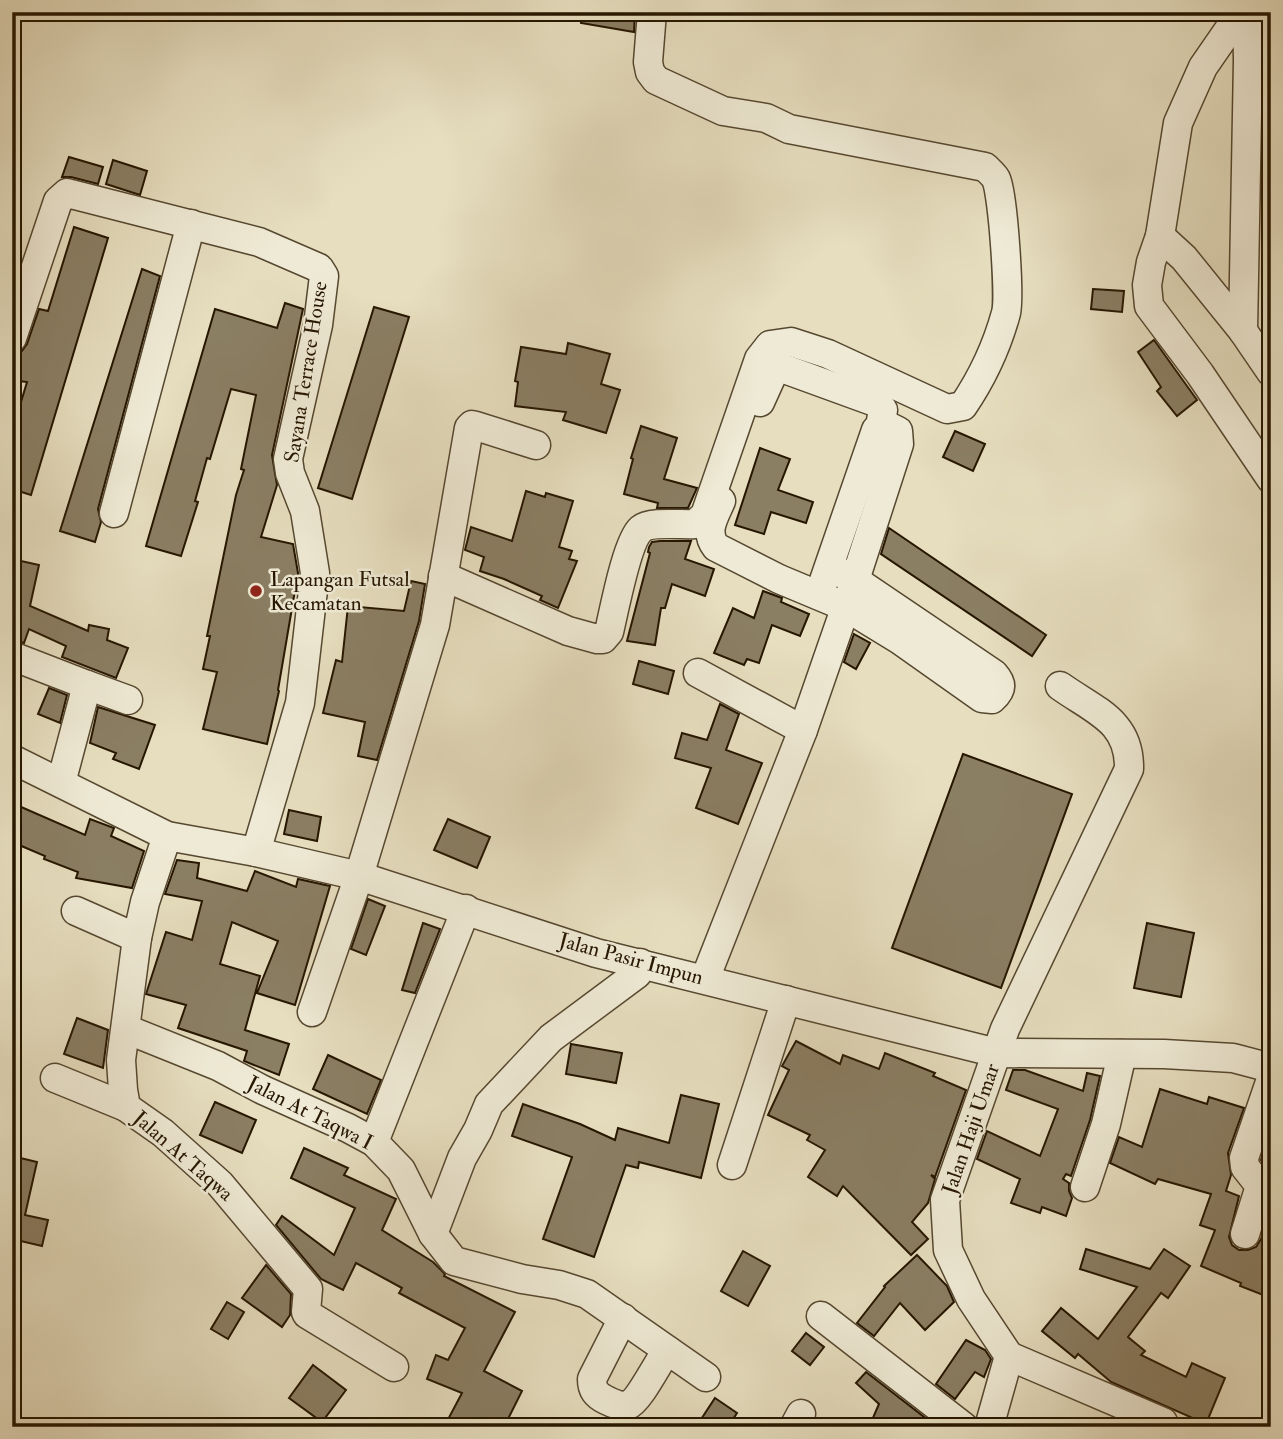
<svg xmlns="http://www.w3.org/2000/svg" width="1283" height="1439" font-family="'IM FELL Double Pica',serif">
  <style>
    .building { fill: #8a7e63; stroke: #261600; stroke-width: 2 }
    .lines { fill: none; stroke-linecap: round; stroke-linejoin: round }
    .minor-casing { stroke: #564830; stroke-width: 31 }
    .minor { stroke: #efead5; stroke-width: 28 }
    .poi-dot { fill: #8f2418; stroke: #efead5; stroke-width: 2.5 }
    .labels { text-anchor: middle; dominant-baseline: central; stroke-width: 5; stroke-linejoin: round; paint-order: stroke }
    .street-label { font-size: 21px; fill: #261600; stroke: #efead5 }
    .poi-label { font-size: 21px; fill: #261600; stroke: #efead5; text-anchor: start }
  </style>
  <rect width="100%" height="100%" fill="#e6debf"/>
  <filter id="stains"><feTurbulence type="fractalNoise" baseFrequency=".00286" numOctaves="4"/><feColorMatrix values="0 0 0 0 .2 0 0 0 0 .09 0 0 0 0 .02 0 0 0 .5 -.17"/></filter>
  <radialGradient id="worn" r=".72"><stop offset=".6" stop-color="#630" stop-opacity="0"/><stop offset="1" stop-color="#630" stop-opacity=".3"/></radialGradient>
  <g class="building">
    <polygon points="582,12 635,12 634,32 581,23"/>
    <polygon points="69,157 103,167 98,184 71,177 62,177"/>
    <polygon points="113,160 147,171 140,195 106,184"/>
    <polygon points="74,227 108,238 31,495 12,489 12,432 27,382 12,380 12,354 22,351 27,344 39,309 48,311"/>
    <polygon points="142,269 160,276 98,509 101,522 95,542 60,531"/>
    <polygon points="1093,289 1124,291 1122,312 1091,309"/>
    <polygon points="285,303 303,309 272,455 277,485 261,537 293,544 298,573 278,690 279,691 267,744 203,729 217,672 203,669 210,636 207,636 236,495 244,470 241,469 256,395 231,389 210,459 207,458 195,501 198,502 181,556 146,546 215,309 277,328"/>
    <polygon points="374,307 409,317 352,499 318,488"/>
    <polygon points="1154,340 1197,400 1177,416 1157,391 1161,387 1138,352"/>
    <polygon points="568,343 610,354 601,384 620,390 606,433 563,420 566,412 515,406 518,382 515,381 521,347 566,354"/>
    <polygon points="641,426 677,438 664,479 697,488 688,508 657,508 658,503 624,494 633,459 631,458"/>
    <polygon points="955,431 985,444 973,471 943,457"/>
    <polygon points="760,448 790,459 778,490 813,502 806,523 771,512 764,534 735,525"/>
    <polygon points="526,491 545,497 546,493 573,501 559,547 572,551 569,559 577,561 558,608 540,600 542,596 504,579 480,571 484,557 465,550 471,527 512,541"/>
    <polygon points="889,528 1046,635 1032,656 881,554"/>
    <polygon points="660,541 691,541 685,559 714,569 705,596 672,584 665,608 661,608 655,645 627,641 650,553 648,552 649,547 652,542"/>
    <polygon points="12,559 39,565 30,606 88,631 89,625 109,629 107,640 128,648 116,678 62,657 66,646 29,629 24,643 12,640"/>
    <polygon points="411,581 425,584 419,621 377,760 358,756 365,722 323,713 336,660 342,662 348,606 404,611"/>
    <polygon points="763,591 782,598 781,602 809,614 800,636 772,625 759,663 747,659 744,665 714,653 733,608 754,618"/>
    <polygon points="854,634 870,643 856,669 844,662"/>
    <polygon points="639,661 674,671 668,694 633,684"/>
    <polygon points="49,688 67,695 60,723 38,714"/>
    <polygon points="720,704 739,714 726,750 762,763 738,824 696,808 711,768 675,758 682,733 707,740"/>
    <polygon points="98,707 155,725 139,769 113,759 116,753 90,743"/>
    <polygon points="963,754 1072,794 1001,988 892,948"/>
    <polygon points="12,803 85,835 90,819 114,828 111,836 144,851 132,888 76,878 78,872 44,859 45,856 12,842"/>
    <polygon points="289,810 321,817 317,841 284,834"/>
    <polygon points="448,819 490,837 477,868 434,850"/>
    <polygon points="177,860 199,863 197,878 247,891 255,871 296,887 298,879 330,886 295,1005 257,993 278,941 232,922 220,964 260,976 245,1030 289,1044 279,1075 244,1061 247,1051 178,1028 186,1005 146,994 166,932 192,940 202,901 165,894"/>
    <polygon points="368,899 385,906 366,955 351,949"/>
    <polygon points="423,923 440,929 415,993 402,990"/>
    <polygon points="1147,923 1194,933 1181,997 1134,988"/>
    <polygon points="77,1018 108,1030 103,1068 64,1054"/>
    <polygon points="796,1041 840,1064 843,1055 879,1069 885,1053 935,1073 933,1076 966,1090 935,1177 931,1175 935,1179 928,1203 912,1222 928,1239 911,1255 843,1186 837,1196 808,1177 825,1150 807,1140 810,1135 768,1115 789,1070 782,1066"/>
    <polygon points="571,1044 622,1053 616,1083 566,1074"/>
    <polygon points="328,1055 381,1080 367,1114 313,1089"/>
    <polygon points="1013,1070 1025,1070 1083,1091 1087,1073 1100,1076 1090,1120 1071,1176 1066,1174 1063,1179 1069,1183 1069,1191 1072,1198 1066,1216 1042,1207 1040,1213 1011,1203 1020,1179 977,1159 987,1131 1040,1156 1058,1109 1006,1090"/>
    <polygon points="1160,1089 1207,1104 1209,1097 1244,1108 1228,1153 1231,1175 1226,1191 1239,1196 1229,1237 1232,1245 1239,1250 1248,1250 1256,1247 1261,1239 1271,1208 1271,1298 1240,1286 1241,1283 1201,1266 1215,1230 1200,1225 1211,1194 1158,1179 1155,1184 1110,1163 1119,1137 1142,1147"/>
    <polygon points="681,1095 719,1104 701,1178 639,1162 638,1168 626,1165 594,1257 543,1239 572,1157 512,1136 523,1104 580,1124 615,1140 618,1128 669,1143"/>
    <polygon points="215,1102 256,1120 242,1153 200,1135"/>
    <polygon points="1271,1131 1271,1166 1264,1164 1261,1160"/>
    <polygon points="304,1148 348,1168 344,1175 396,1199 382,1230 433,1262 445,1274 444,1276 515,1312 484,1371 522,1391 504,1427 444,1427 462,1393 427,1379 436,1355 448,1360 465,1328 399,1293 402,1288 356,1263 343,1290 321,1279 276,1225 282,1216 334,1255 355,1208 291,1178"/>
    <polygon points="12,1156 37,1162 25,1215 48,1220 42,1246 12,1239"/>
    <polygon points="1086,1249 1150,1269 1164,1249 1190,1266 1168,1298 1161,1293 1128,1337 1145,1351 1141,1355 1186,1377 1192,1363 1225,1378 1206,1424 1111,1382 1078,1354 1075,1358 1042,1331 1061,1308 1098,1339 1137,1287 1080,1269"/>
    <polygon points="743,1251 770,1266 748,1306 721,1291"/>
    <polygon points="917,1255 947,1286 954,1302 925,1330 900,1303 874,1336 857,1323 885,1287 884,1286"/>
    <polygon points="266,1265 291,1294 290,1315 282,1327 242,1298"/>
    <polygon points="227,1302 244,1312 228,1339 211,1329"/>
    <polygon points="806,1333 824,1347 810,1365 792,1351"/>
    <polygon points="966,1340 985,1350 991,1359 984,1377 975,1372 955,1399 936,1384"/>
    <polygon points="313,1365 346,1390 322,1422 289,1398"/>
    <polygon points="866,1372 937,1427 869,1427 879,1404 856,1383"/>
    <polygon points="715,1398 737,1413 728,1427 696,1427"/>
  </g>
  <g class="lines">
    <g class="minor-casing">
      <g id="minor">
        <polyline points="1241,12 1203,67 1178,123 1160,236 1151,262 1147,285 1149,306 1200,374 1271,479"/>
        <polyline points="1247,12 1248,60 1243,331 1271,372"/>
        <polyline points="1160,236 1184,258 1243,331"/>
        <polyline points="12,338 58,201 67,193 259,242 319,268 324,276 318,325 288,459 290,473 305,511 315,573 300,703 256,852"/>
        <polyline points="760,402 774,371 779,367 878,403 883,410 880,426 876,430 819,595"/>
        <path d="M 721,501 C 714,517 704,532 716,547 L 779,579 L 846,607 L 900,640 L 982,698 L 992,699 C 1002,690 1003,684 994,674 L 855,580 L 830,567"/>
        <polyline points="114,513 191,224"/>
        <path d="M 443,576 L 568,631 L 597,639 L 603,639 L 609,632 C 614,611 627,541 641,529 C 650,521 682,525 695,524 L 705,515 L 759,359 L 770,345 L 791,342 L 828,354 L 947,409 L 963,406 C 982,378 997,346 1006,313 C 1010,297 1003,194 996,179 C 994,175 989,171 985,167 L 789,129 L 766,118 L 723,111 L 656,80 L 650,72 L 648,62 L 652,12"/>
        <polyline points="12,656 87,685 61,783"/>
        <polyline points="698,673 803,730"/>
        <polyline points="87,685 128,700"/>
        <polyline points="12,759 167,836 256,852 359,876 596,953 997,1053 1164,1054 1233,1058 1271,1068"/>
        <polyline points="167,836 145,902 137,938 121,1060 123,1090 126,1107 163,1133 220,1184 308,1289 306,1312 307,1314 394,1367"/>
        <polyline points="76,911 137,938"/>
        <polyline points="705,979 803,730 855,580 899,444 898,431 886,425 880,426"/>
        <polyline points="312,1012 359,876 435,625 469,428 472,425 476,426 536,445"/>
        <polyline points="126,1029 218,1066 263,1090 348,1128 374,1142 401,1170 433,1234 454,1261 522,1279 559,1285 587,1294 706,1377"/>
        <polyline points="55,1078 126,1107"/>
        <polyline points="374,1142 466,909"/>
        <polyline points="732,1165 786,1000"/>
        <polyline points="1085,1187 1106,1124 1122,1054"/>
        <polyline points="433,1234 462,1158 478,1130 489,1104 551,1038 637,974 640,963"/>
        <polyline points="1245,1234 1260,1186 1245,1167 1244,1158 1271,1079"/>
        <polyline points="821,1316 964,1427"/>
        <path d="M 623,1318 L 592,1379 C 592,1390 596,1395 606,1400 C 612,1403 621,1407 628,1405 C 639,1401 659,1361 667,1350"/>
        <polyline points="1009,1356 1163,1422"/>
        <polyline points="794,1427 801,1414"/>
        <path d="M 989,1427 L 1009,1356 L 971,1299 L 948,1250 L 945,1200 L 1005,1029 L 1129,769 C 1130,721 1095,711 1060,686"/>
      </g>
    </g>
    <use href="#minor" class="minor"/>
  </g>
  <circle class="poi-dot" cx="256" cy="591" r="7"/>
  <g class="labels">
    <g class="street-label">
      <text transform="translate(306 372) rotate(-81)">Sayana Terrace House</text>
      <text transform="translate(631 959) rotate(15)">Jalan Pasir Impun</text>
      <text transform="translate(310 1113) rotate(27)">Jalan At Taqwa I</text>
      <text transform="translate(971 1129) rotate(-71)">Jalan Haji Umar</text>
      <text transform="translate(183 1156) rotate(41)">Jalan At Taqwa</text>
    </g>
    <g class="poi-label">
      <text x="270" y="579">Lapangan Futsal<tspan x="270" dy="24">Kecamatan</tspan></text>
    </g>
  </g>
  <rect width="1283" height="1439" fill="none" stroke="#e6debf" stroke-width="42"/>
  <rect x="14" y="14" width="1255" height="1411" fill="none" stroke="#261600" stroke-width="3.5"/>
  <rect x="21" y="21" width="1241" height="1397" fill="none" stroke="#261600" stroke-width="2"/>
  <rect width="100%" height="100%" filter="url(#stains)"/>
  <rect width="100%" height="100%" fill="url(#worn)"/>
</svg>
